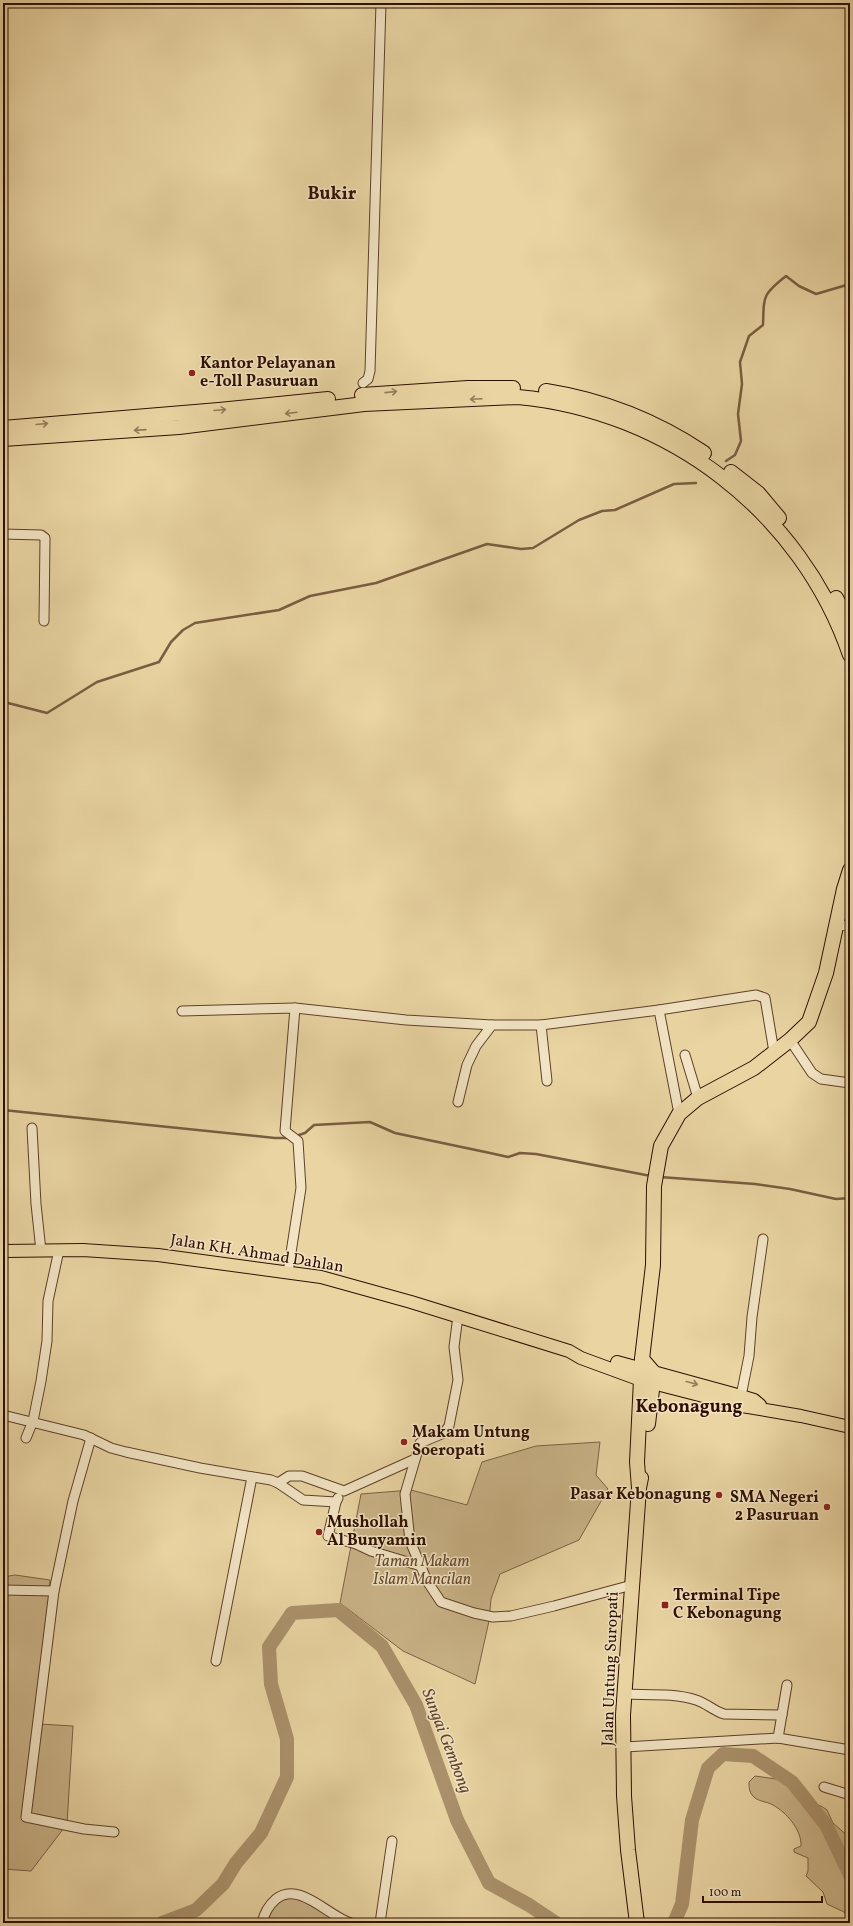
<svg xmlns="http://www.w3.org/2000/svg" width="853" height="1926" font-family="Vollkorn,serif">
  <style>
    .green { fill: #c9b387; stroke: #7c6144 }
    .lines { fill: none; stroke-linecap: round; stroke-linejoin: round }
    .stream { stroke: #795d41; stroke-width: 2.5 }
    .river { stroke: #aa916b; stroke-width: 14 }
    .minor-casing { stroke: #5e4029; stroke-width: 11 }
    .major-casing { stroke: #2f0f01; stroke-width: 14 }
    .highway-casing { stroke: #2f0f01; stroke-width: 16 }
    .minor { stroke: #f1e3c3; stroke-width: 9 }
    .major { stroke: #e9d4a2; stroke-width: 12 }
    .highway { stroke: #e9d4a2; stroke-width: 14 }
    .oneway { stroke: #957b5a }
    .poi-dot { fill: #8f2418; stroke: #f1e3c3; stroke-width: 1.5 }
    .labels { text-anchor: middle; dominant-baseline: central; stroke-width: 3; stroke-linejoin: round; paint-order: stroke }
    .poi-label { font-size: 16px; font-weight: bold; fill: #2f0f01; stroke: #f1e3c3; text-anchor: start }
    .street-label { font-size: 16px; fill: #2f0f01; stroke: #f1e3c3 }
    .park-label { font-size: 16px; font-style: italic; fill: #654830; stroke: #f1e3c3 }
    .water-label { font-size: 17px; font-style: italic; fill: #60432b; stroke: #f1e3c3 }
    .quarter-label { font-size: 18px; font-weight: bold; fill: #2f0f01; stroke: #f1e3c3 }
  </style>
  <rect width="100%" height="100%" fill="#e9d4a2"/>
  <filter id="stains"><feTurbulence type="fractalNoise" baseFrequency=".005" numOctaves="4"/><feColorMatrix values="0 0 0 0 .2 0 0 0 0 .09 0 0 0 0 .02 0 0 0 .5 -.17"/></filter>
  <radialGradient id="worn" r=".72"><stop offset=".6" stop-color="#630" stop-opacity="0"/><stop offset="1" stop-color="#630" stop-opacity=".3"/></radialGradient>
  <g class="green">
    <polygon points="600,1442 596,1475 608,1489 579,1540 500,1574 491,1599 489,1621 475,1684 403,1651 340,1603 361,1494 411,1490 467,1505 482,1462 536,1446"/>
    <polygon points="15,1575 50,1580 39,1724 73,1726 67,1824 31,1871 3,1869 3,1577"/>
    <path d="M 786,1773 L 802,1786 L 815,1804 L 821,1806 L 827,1810 L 833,1823 L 850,1838 L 850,1920 L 844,1912 L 827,1904 L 823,1892 L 806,1876 L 808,1871 L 808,1858 L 794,1852 L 794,1849 L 801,1846 C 802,1830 786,1812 773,1805 C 766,1801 758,1802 753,1796 C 749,1792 749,1787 749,1782 L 755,1776 L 791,1781 Z"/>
    <path d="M 284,1897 C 306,1899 323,1910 340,1923 L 263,1923 L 271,1906 Z"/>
  </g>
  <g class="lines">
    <g class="stream">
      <path d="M 726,461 L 735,455 L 741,441 L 738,414 L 742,384 L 740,362 L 749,336 L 763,325 C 764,296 762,295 786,276 L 799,286 L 816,294 L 850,284"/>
      <polyline points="3,706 8,703 47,713 97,682 159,662 171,642 183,630 195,623 279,610 310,596 376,583 487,544 521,549 533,548 579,520 602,511 615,510 674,484 696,483"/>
      <polyline points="3,1110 275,1138 289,1138"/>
      <polyline points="296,1136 305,1133 314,1125 370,1122 395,1133 490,1153 508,1157 520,1153 536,1154 651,1176"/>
      <polyline points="660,1177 755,1184 790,1189 836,1199 850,1198"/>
    </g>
    <g class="river">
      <polyline points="162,1923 196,1910 223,1884 236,1863 261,1833 287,1777 287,1739 271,1684 269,1647 292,1613 338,1610 382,1646 416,1705 457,1820 489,1883 529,1905 556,1923"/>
      <polyline points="674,1923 682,1904 692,1820 708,1768 723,1754 753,1756 792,1782 826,1825 850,1875"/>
    </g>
    <g class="minor-casing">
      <g id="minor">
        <polyline points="363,383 368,379 370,371 381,3"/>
        <polyline points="3,534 41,535 45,538 44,621"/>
        <polyline points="837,924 850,927"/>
        <polyline points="659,1010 679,1114"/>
        <polyline points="182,1011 295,1008 406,1020 492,1025"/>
        <polyline points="790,1040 812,1073 821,1079 850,1083"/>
        <polyline points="685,1055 698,1098"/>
        <polyline points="547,1081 541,1025 659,1010 756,995 765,998 774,1052"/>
        <polyline points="458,1102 467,1065 476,1046 492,1025 541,1025"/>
        <polyline points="32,1128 36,1204 41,1251"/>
        <polyline points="288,1272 301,1188 298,1141 285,1131 295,1008"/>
        <polyline points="458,1316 454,1347 458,1380 449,1426 444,1433 420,1443 405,1494 410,1541 427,1581 441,1602 474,1613 493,1617 511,1616 554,1606 632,1585"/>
        <polyline points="741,1396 749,1356 752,1317 763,1239"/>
        <polyline points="3,1415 84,1435 111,1448 126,1452 200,1468 271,1480 278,1483 303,1500 336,1502"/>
        <polyline points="26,1438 33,1421 41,1381 47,1341 48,1301 59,1250"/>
        <polyline points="91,1438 73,1501 54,1591 26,1817 84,1829 114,1832"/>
        <polyline points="278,1483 289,1476 302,1476 344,1491 415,1459"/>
        <polyline points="338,1498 336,1502 328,1536 356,1544 371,1551 421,1566"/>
        <polyline points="3,1590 54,1591"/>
        <polyline points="216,1661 252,1477"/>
        <path d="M 625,1694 C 647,1695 675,1693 696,1700 C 706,1703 714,1711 724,1714 L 782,1715"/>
        <polyline points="778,1738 787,1685"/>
        <polyline points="625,1747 778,1738 850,1750"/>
        <polyline points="824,1787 850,1795"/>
        <path d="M 262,1923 C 264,1914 269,1905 276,1899 C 299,1880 329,1917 351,1923"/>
        <polyline points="380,1923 392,1841"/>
      </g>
    </g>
    <g class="major-casing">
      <g id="major">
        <polyline points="3,1251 83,1250 158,1255 321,1277 411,1302 569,1351 581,1358 641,1380 742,1406 801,1416 850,1427"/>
        <polyline points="617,1362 741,1396 754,1400 760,1405"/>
      </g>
    </g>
    <g class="highway-casing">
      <g id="highway">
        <path d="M 546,391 C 603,400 656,421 704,453"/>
        <polyline points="362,395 468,388 513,388"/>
        <polyline points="3,428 219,410 328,399"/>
        <path d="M 3,439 L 179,427 L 364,404 L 518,397 C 669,411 801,512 850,655"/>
        <polyline points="731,472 758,493 779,518"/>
        <polyline points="836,598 850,625"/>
        <polyline points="642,1359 654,1373 648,1424"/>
        <polyline points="639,1488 637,1462 642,1359 653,1265 654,1186 661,1146 679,1114 698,1098 754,1068 790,1040 809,1022 826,973 844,889 850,870"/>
        <polyline points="637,1923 628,1850 624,1796 623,1715 639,1488 641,1478"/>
      </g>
    </g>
    <use href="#minor" class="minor"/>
    <use href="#major" class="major"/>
    <use href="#highway" class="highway"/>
  </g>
  <defs><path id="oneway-shaft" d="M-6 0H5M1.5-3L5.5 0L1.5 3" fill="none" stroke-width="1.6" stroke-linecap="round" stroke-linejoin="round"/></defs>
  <g class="oneway">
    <use href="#oneway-shaft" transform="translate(391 392) rotate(-6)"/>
    <use href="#oneway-shaft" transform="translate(476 399) rotate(177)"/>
    <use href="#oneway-shaft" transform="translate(220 410) rotate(-5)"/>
    <use href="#oneway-shaft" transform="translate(291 413) rotate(173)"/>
    <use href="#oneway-shaft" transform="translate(42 424) rotate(-5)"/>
    <use href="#oneway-shaft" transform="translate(140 430) rotate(176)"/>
    <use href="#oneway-shaft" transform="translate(692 1383) rotate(15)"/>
  </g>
  <g class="poi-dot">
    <circle cx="192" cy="373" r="4"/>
    <circle cx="404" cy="1442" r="4"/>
    <circle cx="719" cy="1495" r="4"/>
    <circle cx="827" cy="1507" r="4"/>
    <circle cx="319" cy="1532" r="4"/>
    <rect x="661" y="1601" width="8" height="8" rx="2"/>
  </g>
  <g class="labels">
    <g class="poi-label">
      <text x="200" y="364">Kantor Pelayanan<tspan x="200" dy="18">e-Toll Pasuruan</tspan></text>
      <text x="412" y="1433">Makam Untung<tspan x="412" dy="18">Soeropati</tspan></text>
      <text x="711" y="1495" text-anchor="end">Pasar Kebonagung</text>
      <text x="819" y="1498" text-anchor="end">SMA Negeri<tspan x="819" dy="18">2 Pasuruan</tspan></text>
      <text x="327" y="1523">Mushollah<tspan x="327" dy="18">Al Bunyamin</tspan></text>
      <text x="673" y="1596">Terminal Tipe<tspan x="673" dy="18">C Kebonagung</tspan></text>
    </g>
    <g class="street-label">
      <text transform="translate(257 1254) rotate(9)">Jalan KH. Ahmad Dahlan</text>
      <text transform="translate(611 1669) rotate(-88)">Jalan Untung Suropati</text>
    </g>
    <g class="park-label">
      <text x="422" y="1562">Taman Makam<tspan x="422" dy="18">Islam Mancilan</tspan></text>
    </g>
    <g class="water-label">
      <text transform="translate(446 1741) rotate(69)">Sungai Gembong</text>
    </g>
    <g class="quarter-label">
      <text x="332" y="194">Bukir</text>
      <text x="689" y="1407">Kebonagung</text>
    </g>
  </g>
  <rect width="853" height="1926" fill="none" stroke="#e9d4a2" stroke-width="16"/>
  <rect x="4" y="4" width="845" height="1918" fill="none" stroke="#2f0f01" stroke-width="2"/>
  <rect x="8" y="8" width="837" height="1910" fill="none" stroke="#2f0f01"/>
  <path d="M703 1896v6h119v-6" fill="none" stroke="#2f0f01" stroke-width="2"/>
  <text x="709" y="1896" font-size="12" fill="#2f0f01" stroke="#f1e3c3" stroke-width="3" paint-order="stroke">100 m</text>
  <rect width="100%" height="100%" filter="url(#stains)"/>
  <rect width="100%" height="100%" fill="url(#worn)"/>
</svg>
